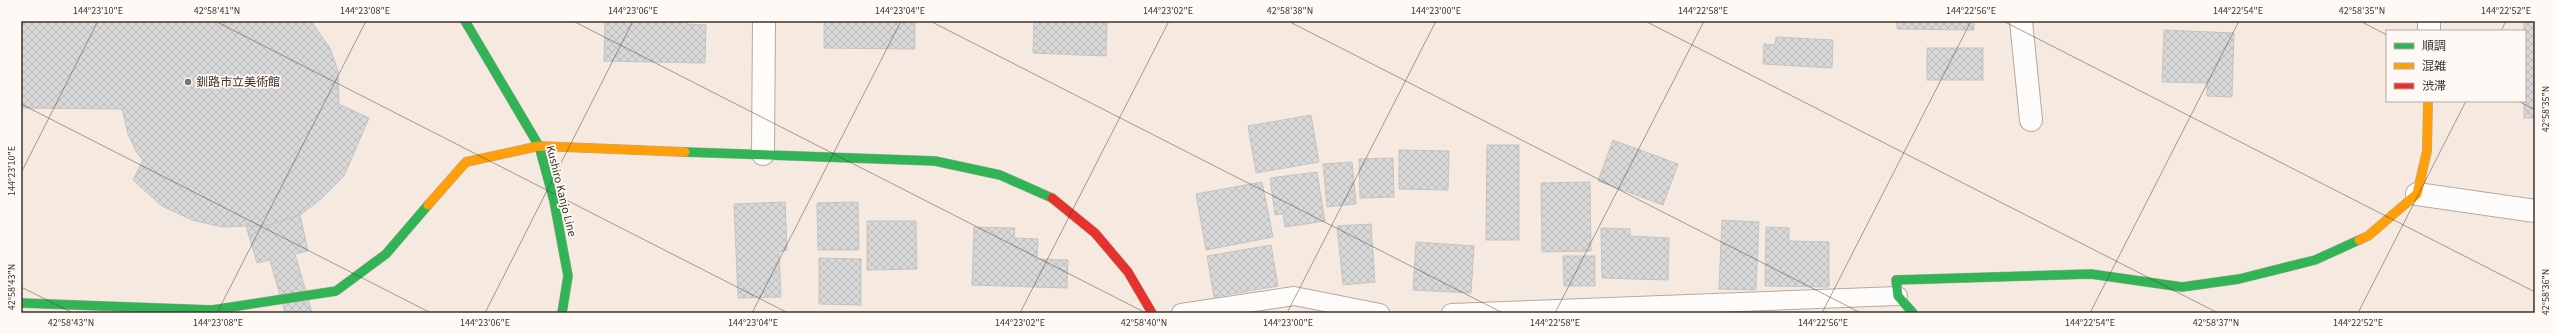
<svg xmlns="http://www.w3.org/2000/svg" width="2556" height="334" font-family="'Source Sans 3','Noto Sans JP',sans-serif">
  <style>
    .building { fill: url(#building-cross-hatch); stroke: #c4c4c3 }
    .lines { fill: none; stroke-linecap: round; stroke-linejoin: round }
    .lane-casing { stroke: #b3aaa2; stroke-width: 20 }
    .street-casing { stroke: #b3aaa2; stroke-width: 24 }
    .fast-casing { stroke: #b3aaa2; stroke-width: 10 }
    .slow-casing { stroke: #b3aaa2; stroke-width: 10 }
    .jam-casing { stroke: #b3aaa2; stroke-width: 10 }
    .lane { stroke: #fefcfa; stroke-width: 18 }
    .street { stroke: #fefcfa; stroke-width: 22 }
    .fast { stroke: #30b455; stroke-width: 9 }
    .slow { stroke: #ff9f0a; stroke-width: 9 }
    .jam { stroke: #e5322d; stroke-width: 9 }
    .ticks { fill: none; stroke: #3d332b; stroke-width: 1; stroke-opacity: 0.45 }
    .poi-dot { fill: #7e736a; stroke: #fff9f5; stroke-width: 1.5 }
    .labels { text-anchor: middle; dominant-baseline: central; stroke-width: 3.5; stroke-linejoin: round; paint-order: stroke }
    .poi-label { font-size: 12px; fill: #3d332b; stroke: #fff9f5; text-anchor: start }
    .street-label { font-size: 12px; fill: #3d332b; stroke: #fff9f5 }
    .neatline { fill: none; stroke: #3d332b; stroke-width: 1.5 }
    .ticks-label { font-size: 10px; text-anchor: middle; fill: #3d332b }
  </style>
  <defs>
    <pattern id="building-cross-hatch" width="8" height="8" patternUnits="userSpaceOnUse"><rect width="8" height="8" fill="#d9d8d8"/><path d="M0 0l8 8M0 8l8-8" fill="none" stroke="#bbbaba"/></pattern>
  </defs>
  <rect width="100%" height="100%" fill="#f6eae0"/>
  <g class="building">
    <polygon points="21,21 311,21 330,48 338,71 339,104 369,118 344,176 321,199 300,215 269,225 223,227 192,220 162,206 133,180 143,160 137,153 128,134 122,109 21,108"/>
    <polygon points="605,21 687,21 687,24 706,25 705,63 604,61"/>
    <polygon points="824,21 915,21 915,49 824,48"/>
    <polygon points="1034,21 1107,21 1106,56 1033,53"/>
    <polygon points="1897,21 1974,21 1974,30 1897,29"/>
    <rect x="2524" y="21" width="11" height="97"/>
    <polygon points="2164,30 2234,33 2232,97 2207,96 2207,83 2162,82"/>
    <polygon points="1776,37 1833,40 1832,68 1763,64 1764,44 1775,45"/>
    <rect x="1927" y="48" width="56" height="32"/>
    <polygon points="1311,115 1319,162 1256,173 1248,126"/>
    <polygon points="1613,140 1678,164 1663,205 1598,181"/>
    <polygon points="1487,145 1519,145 1519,240 1486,240"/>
    <polygon points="1399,150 1449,151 1448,190 1399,189"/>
    <polygon points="1393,158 1394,197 1360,198 1359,159"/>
    <polygon points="1352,162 1356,204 1327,207 1323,164"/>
    <polygon points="1317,172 1325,221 1285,227 1283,214 1275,215 1270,178"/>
    <polygon points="1262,182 1273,237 1206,250 1196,194"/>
    <polygon points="1590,182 1591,251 1542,252 1541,183"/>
    <polygon points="785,202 787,250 779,252 781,297 738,298 734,204"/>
    <polygon points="858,202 859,250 818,250 817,203"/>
    <polygon points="300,215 308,251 295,254 312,313 285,313 270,260 257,263 246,226 269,225"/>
    <polygon points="1722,220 1759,222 1756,290 1719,289"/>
    <polygon points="867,221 916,221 917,269 867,270"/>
    <polygon points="1371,224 1375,282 1343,285 1337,226"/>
    <polygon points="974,227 1015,228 1014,238 1038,239 1037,259 1068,260 1067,288 972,285"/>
    <polygon points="1766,227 1789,228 1789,241 1829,242 1829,287 1765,286"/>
    <polygon points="1601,228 1630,229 1630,236 1669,238 1668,280 1602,278"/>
    <polygon points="1416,242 1474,246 1471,293 1413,290"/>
    <polygon points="1271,245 1278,286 1214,297 1207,256"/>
    <polygon points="1563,256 1595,256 1595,286 1564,286"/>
    <polygon points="819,258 861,259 861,305 819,304"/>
  </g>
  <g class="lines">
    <g class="lane-casing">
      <g id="lane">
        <polyline points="1181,313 1294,296 1380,313"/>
        <polyline points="1451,313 1898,296"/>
      </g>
    </g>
    <g class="street-casing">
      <g id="street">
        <polyline points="2021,21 2031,120"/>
        <polyline points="2429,31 2429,21"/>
        <polyline points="763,154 764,21"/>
        <polyline points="2417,194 2535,211"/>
      </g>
    </g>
    <g class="fast-casing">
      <g id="fast">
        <polyline points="465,21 539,146 554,201 568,276 562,313"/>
        <polyline points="685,152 935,161 1000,175 1052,198"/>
        <polyline points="21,303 212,310 336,291 386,254 428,205"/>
        <polyline points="1913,313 1898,296 1896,280 2091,274 2182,287 2239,279 2315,260 2359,240"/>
      </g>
    </g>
    <g class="slow-casing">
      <g id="slow">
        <polyline points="428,205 466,162 539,146 685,152"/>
        <polyline points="2359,240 2368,236 2417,194 2427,151 2428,101"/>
      </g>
    </g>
    <g class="jam-casing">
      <polyline id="jam" points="1052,198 1095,233 1128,272 1152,313"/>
    </g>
    <use href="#lane" class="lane"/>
    <use href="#street" class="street"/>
    <use href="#fast" class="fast"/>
    <use href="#slow" class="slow"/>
    <use href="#jam" class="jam"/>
  </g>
  <path class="ticks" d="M 215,21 L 788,313M 573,21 L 1146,313M 930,21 L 1503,313M 1288,21 L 1861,313M 1645,21 L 2218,313M 2003,21 L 2535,292M 2360,21 L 2387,35M 2501,31 L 2506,21M 2518,101 L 2535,110M 21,104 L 431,313M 21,173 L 98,21M 21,287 L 73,313M 217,313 L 366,21M 485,313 L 633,21M 752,313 L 901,21M 1020,313 L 1169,21M 1287,313 L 1436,21M 1555,313 L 1704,21M 1822,313 L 1971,21M 2090,313 L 2239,21M 2358,313 L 2466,101"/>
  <circle class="poi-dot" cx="188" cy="82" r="4"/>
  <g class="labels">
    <g class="poi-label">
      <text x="196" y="82">釧路市立美術館</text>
    </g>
    <g class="street-label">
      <text transform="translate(561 191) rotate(76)">Kushiro Kanjo Line</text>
    </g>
  </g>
  <rect width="2556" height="334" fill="none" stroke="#fff9f5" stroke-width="44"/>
  <rect x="2386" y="30" width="140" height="72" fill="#fff9f5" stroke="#b1aaa4"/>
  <rect x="2394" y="43" width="20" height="6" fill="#30b455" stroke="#b1aaa4"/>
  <text x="2422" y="50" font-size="12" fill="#3d332b">順調</text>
  <rect x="2394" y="63" width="20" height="6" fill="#ff9f0a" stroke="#b1aaa4"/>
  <text x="2422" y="70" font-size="12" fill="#3d332b">混雑</text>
  <rect x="2394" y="83" width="20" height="6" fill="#e5322d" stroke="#b1aaa4"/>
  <text x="2422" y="90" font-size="12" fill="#3d332b">渋滞</text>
  <rect x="22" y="22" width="2512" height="290" class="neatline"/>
  <g class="ticks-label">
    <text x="98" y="14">144°23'10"E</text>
    <text x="217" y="14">42°58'41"N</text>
    <text x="365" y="14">144°23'08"E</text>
    <text x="633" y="14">144°23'06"E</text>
    <text x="900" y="14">144°23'04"E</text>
    <text x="1168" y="14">144°23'02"E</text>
    <text x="1290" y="14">42°58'38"N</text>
    <text x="1436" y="14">144°23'00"E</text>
    <text x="1703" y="14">144°22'58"E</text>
    <text x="1971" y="14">144°22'56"E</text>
    <text x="2238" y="14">144°22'54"E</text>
    <text x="2362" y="14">42°58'35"N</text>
    <text x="2506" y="14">144°22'52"E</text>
    <text transform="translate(2545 109) rotate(-90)" y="4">42°58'35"N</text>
    <text transform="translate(11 171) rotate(-90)" y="4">144°23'10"E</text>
    <text transform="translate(11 287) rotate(-90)" y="4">42°58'43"N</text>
    <text transform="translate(2545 292) rotate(-90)" y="4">42°58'36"N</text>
    <text x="71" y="326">42°58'43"N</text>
    <text x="218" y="326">144°23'08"E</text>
    <text x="485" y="326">144°23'06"E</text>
    <text x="753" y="326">144°23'04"E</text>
    <text x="1020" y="326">144°23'02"E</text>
    <text x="1144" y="326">42°58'40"N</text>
    <text x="1288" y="326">144°23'00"E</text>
    <text x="1555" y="326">144°22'58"E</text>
    <text x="1823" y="326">144°22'56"E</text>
    <text x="2090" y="326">144°22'54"E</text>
    <text x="2216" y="326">42°58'37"N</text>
    <text x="2358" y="326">144°22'52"E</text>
  </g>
</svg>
